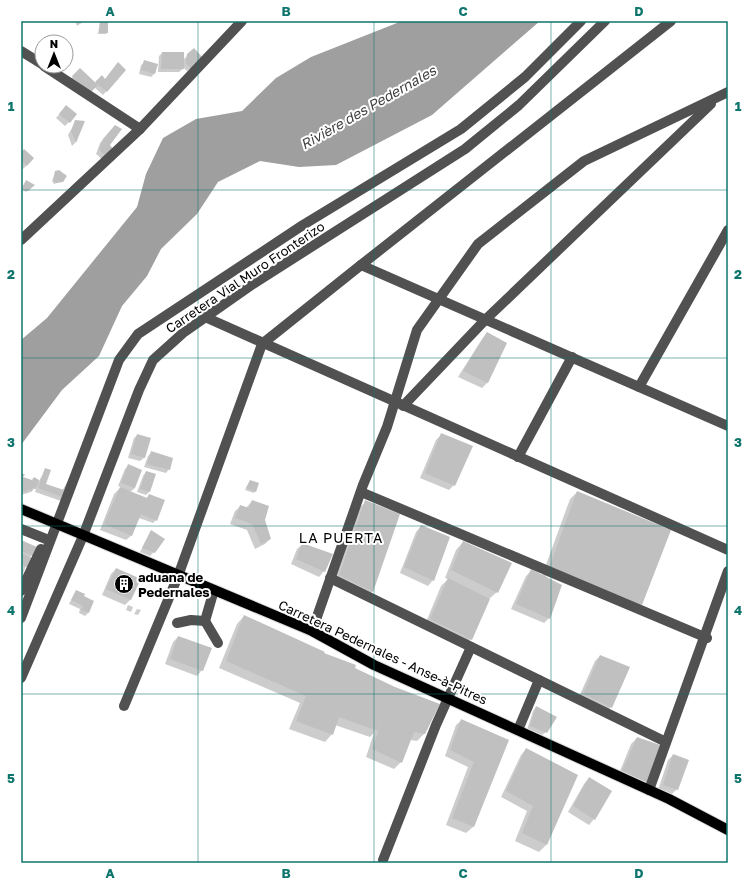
<svg xmlns="http://www.w3.org/2000/svg" width="749" height="884" font-family="'Golos Text',sans-serif">
  <style>
    .water { fill: #9f9f9f }
    .shadow { fill: #0003 }
    .building { fill: #c0c0c0 }
    .lines { fill: none; stroke-linecap: round; stroke-linejoin: round }
    .major-casing { stroke: #dbdbdb; stroke-width: 12 }
    .minor { stroke: #515151; stroke-width: 10 }
    .major { stroke: #000; stroke-width: 10 }
    .grid { fill: none; stroke: #0f766e; stroke-width: 1; stroke-opacity: 0.55 }
    .labels { text-anchor: middle; dominant-baseline: central; stroke-width: 4; stroke-linejoin: round; paint-order: stroke }
    .street-label { font-size: 13px; fill: #000; stroke: #fff }
    .poi-label { font-size: 13px; font-weight: bold; fill: #000; stroke: #fff; text-anchor: start }
    .water-label { font-size: 14px; font-style: italic; fill: #404040; stroke: #fff }
    .neighbourhood-label { font-size: 14px; letter-spacing: 1px; fill: #000; stroke: #fff }
    .neatline { fill: none; stroke: #0f766e; stroke-width: 1.5 }
    .grid-label { font-size: 13px; text-anchor: middle; font-weight: bold; fill: #0f766e }
  </style>
  <rect width="100%" height="100%" fill="#fff"/>
  <polygon class="water" points="402,21 540,21 432,115 336,165 299,167 260,161 218,182 197,214 161,249 147,276 122,306 99,356 62,390 21,445 21,340 47,318 137,207 146,174 163,138 196,119 242,111 276,78 311,57"/>
  <g class="shadow">
    <polygon points="75,21 83,21 83,22 77,26"/>
    <polygon points="100,22 107,33 106,34 98,34"/>
    <polygon points="49,38 53,42 44,42"/>
    <polygon points="42,44 42,58 35,50"/>
    <polygon points="162,53 183,60 188,55 198,62 187,71 184,68 179,72 158,72 159,56"/>
    <polygon points="145,62 157,65 154,74 151,77 139,74 141,65"/>
    <polygon points="80,70 95,84 102,76 105,80 125,70 103,95 94,87 69,80"/>
    <polygon points="63,110 76,115 65,126 56,118"/>
    <polygon points="76,121 83,122 75,143 72,146 68,135"/>
    <polygon points="111,130 109,145 111,149 102,159 96,154 100,143"/>
    <polygon points="21,153 33,159 23,169 21,167"/>
    <polygon points="56,172 63,181 54,184 52,181"/>
    <polygon points="25,183 33,185 26,192 21,189"/>
    <polygon points="487,333 506,344 487,383 482,388 458,377 482,339"/>
    <polygon points="442,434 454,485 449,490 420,478 436,440"/>
    <polygon points="138,435 144,458 140,461 128,458 134,438"/>
    <polygon points="151,453 169,469 166,473 144,467 148,456"/>
    <polygon points="128,466 135,488 130,492 146,499 149,495 156,520 153,523 139,518 132,535 126,540 100,530 114,494 121,487 118,486 125,469"/>
    <polygon points="45,470 44,485 62,491 69,479 64,502 35,492 37,486 31,492 21,495 21,475 22,477 31,481 34,479 39,481"/>
    <polygon points="146,472 149,492 146,495 137,492 143,476"/>
    <polygon points="250,481 255,491 254,493 245,490"/>
    <polygon points="577,492 641,604 633,611 546,576 549,618 544,623 511,609 526,576 531,571 542,576 570,499"/>
    <polygon points="252,501 264,520 270,539 265,544 255,549 247,530 230,524 235,511 241,506 246,508"/>
    <polygon points="366,502 372,592 365,599 332,583 360,507"/>
    <polygon points="421,526 433,580 428,586 400,573 416,532"/>
    <polygon points="151,531 154,552 150,556 140,552"/>
    <polygon points="21,541 32,555 29,558 21,579"/>
    <polygon points="463,542 497,592 489,599 471,639 464,646 424,627 441,586 448,579 445,578 456,550"/>
    <polygon points="303,544 324,571 319,577 291,564 297,549"/>
    <polygon points="116,569 139,579 130,600 125,605 102,595 111,574"/>
    <polygon points="76,591 83,597 88,613 85,616 79,613 80,609 69,604"/>
    <polygon points="128,605 133,607 131,612 126,610"/>
    <polygon points="137,609 141,610 138,615 134,614"/>
    <polygon points="244,616 353,668 425,733 417,741 410,740 401,762 394,769 366,757 374,733 370,737 335,725 332,734 325,742 289,729 300,703 219,668 237,624"/>
    <polygon points="178,637 202,670 197,676 165,664 173,642"/>
    <polygon points="600,656 611,707 605,713 578,699 595,661"/>
    <polygon points="536,707 546,732 542,735 527,730 533,711"/>
    <polygon points="462,720 508,740 474,826 466,833 446,825 468,767 445,756 456,725"/>
    <polygon points="637,738 646,782 641,788 618,776 631,744"/>
    <polygon points="526,749 577,775 546,845 539,852 515,841 527,811 501,797 521,755"/>
    <polygon points="673,755 677,789 671,795 658,790 668,760"/>
    <polygon points="589,778 611,791 594,819 589,825 568,812 584,784"/>
  </g>
  <g class="building">
    <polygon points="100,21 108,21 108,33 99,33"/>
    <polygon points="194,48 203,58 191,69 186,63 187,54"/>
    <polygon points="162,52 184,52 184,69 161,69"/>
    <polygon points="144,60 158,64 155,74 141,70"/>
    <polygon points="118,62 126,70 107,92 95,82 102,75 105,79"/>
    <polygon points="80,68 98,85 89,94 72,76"/>
    <polygon points="66,105 77,114 70,123 59,114"/>
    <polygon points="75,120 85,121 76,143 71,131"/>
    <polygon points="115,125 122,129 110,145 113,149 106,156 99,150 103,139"/>
    <polygon points="24,149 34,158 27,166 21,161 21,152"/>
    <polygon points="59,170 67,176 63,182 56,183 53,180 55,171"/>
    <polygon points="26,180 35,185 28,191 22,188"/>
    <polygon points="487,332 507,343 488,383 463,371"/>
    <polygon points="441,433 473,446 455,486 425,473"/>
    <polygon points="137,434 151,438 145,458 131,454"/>
    <polygon points="151,451 173,458 170,470 147,464"/>
    <polygon points="128,464 142,470 135,488 121,483"/>
    <polygon points="45,468 51,470 46,484 64,490 69,478 74,480 68,499 38,488"/>
    <polygon points="146,471 156,474 150,492 140,489"/>
    <polygon points="21,474 25,474 23,477 32,480 34,477 39,480 36,489 32,488 32,491 28,489 26,492 21,490"/>
    <polygon points="250,480 259,483 256,492 246,488"/>
    <polygon points="120,487 147,498 149,494 165,500 157,521 141,514 132,536 104,524"/>
    <polygon points="577,491 671,530 642,605 549,568"/>
    <polygon points="252,500 269,506 265,520 271,539 261,544 252,524 235,518 240,505 249,508"/>
    <polygon points="365,500 400,514 373,592 339,575"/>
    <polygon points="421,525 450,537 434,581 404,567"/>
    <polygon points="151,530 165,539 155,553 142,548"/>
    <polygon points="21,540 37,547 33,556 21,551"/>
    <polygon points="463,541 512,563 498,593 451,570"/>
    <polygon points="302,543 333,554 325,572 296,559"/>
    <polygon points="21,553 32,558 28,568 21,564"/>
    <polygon points="116,568 141,579 131,600 106,589"/>
    <polygon points="531,569 562,585 550,619 516,604"/>
    <polygon points="448,578 490,599 472,640 430,619"/>
    <polygon points="76,590 85,594 84,596 94,601 89,613 81,610 83,606 71,600"/>
    <polygon points="244,615 325,652 324,653 356,665 355,668 395,687 440,704 425,734 414,732 402,763 372,749 388,705 378,731 339,717 333,735 296,721 306,696 226,661"/>
    <polygon points="178,636 212,648 203,671 170,659"/>
    <polygon points="600,655 630,667 612,708 583,694"/>
    <polygon points="536,706 557,717 547,733 530,726"/>
    <polygon points="461,719 509,740 474,827 452,818 474,762 450,750"/>
    <polygon points="637,737 660,745 647,783 622,771"/>
    <polygon points="526,748 578,775 547,845 522,833 533,806 506,791"/>
    <polygon points="673,754 689,760 678,790 663,785"/>
    <polygon points="589,777 612,791 595,820 573,806"/>
  </g>
  <g class="lines">
    <g class="major-casing">
      <polyline id="major" points="21,509 312,631 374,665 669,799 728,830"/>
    </g>
    <g class="minor">
      <polyline points="21,51 42,64"/>
      <polyline points="44,66 140,129"/>
      <polyline points="21,240 140,129 242,21"/>
      <polyline points="361,265 671,21"/>
      <polyline points="205,317 728,550"/>
      <polyline points="639,387 728,230"/>
      <polyline points="403,406 486,319 711,104"/>
      <polyline points="518,457 572,357"/>
      <polyline points="361,492 707,638"/>
      <polyline points="21,529 46,539"/>
      <polyline points="330,578 666,742"/>
      <polyline points="21,591 41,549"/>
      <polyline points="21,618 119,360 138,334 303,225 461,129 525,77 581,21"/>
      <polyline points="205,621 218,643"/>
      <polyline points="177,623 191,620 205,621 214,590"/>
      <polyline points="312,631 363,485 387,427 417,330 478,244 584,161 728,92"/>
      <polyline points="21,678 83,536 139,390 153,360 183,333 253,284 465,149 519,105 605,21"/>
      <polyline points="124,706 178,576 262,344 361,265 728,426"/>
      <polyline points="518,730 539,680"/>
      <polyline points="649,790 728,571"/>
      <polyline points="383,860 436,725 471,647"/>
    </g>
    <use href="#major" class="major"/>
  </g>
  <path class="grid" d="M 198,21 L 198,863M 374,21 L 374,863M 551,21 L 551,863M 21,190 L 728,190M 21,358 L 728,358M 21,526 L 728,526M 21,694 L 728,694"/>
  <defs>
    <g id="building-disc" transform="scale(1)"><circle r="9.5" fill="#000" stroke="#fff"/><path d="M-4-6H4V6H1V3H-1V6H-4ZM-2.5-4.3h1.7v1.8h-1.7ZM.8-4.3h1.7v1.8H.8ZM-2.5-1h1.7V.8h-1.7ZM.8-1h1.7V.8H.8Z" fill="#fff"/></g>
  </defs>
  <g fill-rule="evenodd">
    <use href="#building-disc" x="124" y="584"/>
  </g>
  <g class="labels">
    <g class="street-label">
      <text transform="translate(245 277) rotate(-34)">Carretera Vial Muro Fronterizo</text>
      <text transform="translate(383 652) rotate(25)">Carretera Pedernales - Anse-à-Pitres</text>
    </g>
    <g class="poi-label">
      <text x="138" y="577">aduana de<tspan x="138" dy="15">Pedernales</tspan></text>
    </g>
    <g class="water-label">
      <text transform="translate(368 107) rotate(-30)">Rivière des Pedernales</text>
    </g>
    <g class="neighbourhood-label">
      <text x="341" y="537">LA PUERTA</text>
    </g>
  </g>
  <rect width="749" height="884" fill="none" stroke="#ffffff" stroke-width="44"/>
  <g transform="translate(54 54)"><circle r="19" fill="#ffffff" stroke="#999999"/>
  <path d="M0-3L7 15L0 10L-7 15Z" fill="#000000"/>
  <text y="-6" font-size="11" font-weight="bold" text-anchor="middle" fill="#000000">N</text>
  </g>
  <rect x="22" y="22" width="705" height="840" class="neatline"/>
  <g class="grid-label">
    <text x="110" y="16">A</text>
    <text x="286" y="16">B</text>
    <text x="463" y="16">C</text>
    <text x="639" y="16">D</text>
    <text x="11" y="111">1</text>
    <text x="738" y="111">1</text>
    <text x="11" y="279">2</text>
    <text x="738" y="279">2</text>
    <text x="11" y="447">3</text>
    <text x="738" y="447">3</text>
    <text x="11" y="615">4</text>
    <text x="738" y="615">4</text>
    <text x="11" y="783">5</text>
    <text x="738" y="783">5</text>
    <text x="110" y="878">A</text>
    <text x="286" y="878">B</text>
    <text x="463" y="878">C</text>
    <text x="639" y="878">D</text>
  </g>
</svg>
